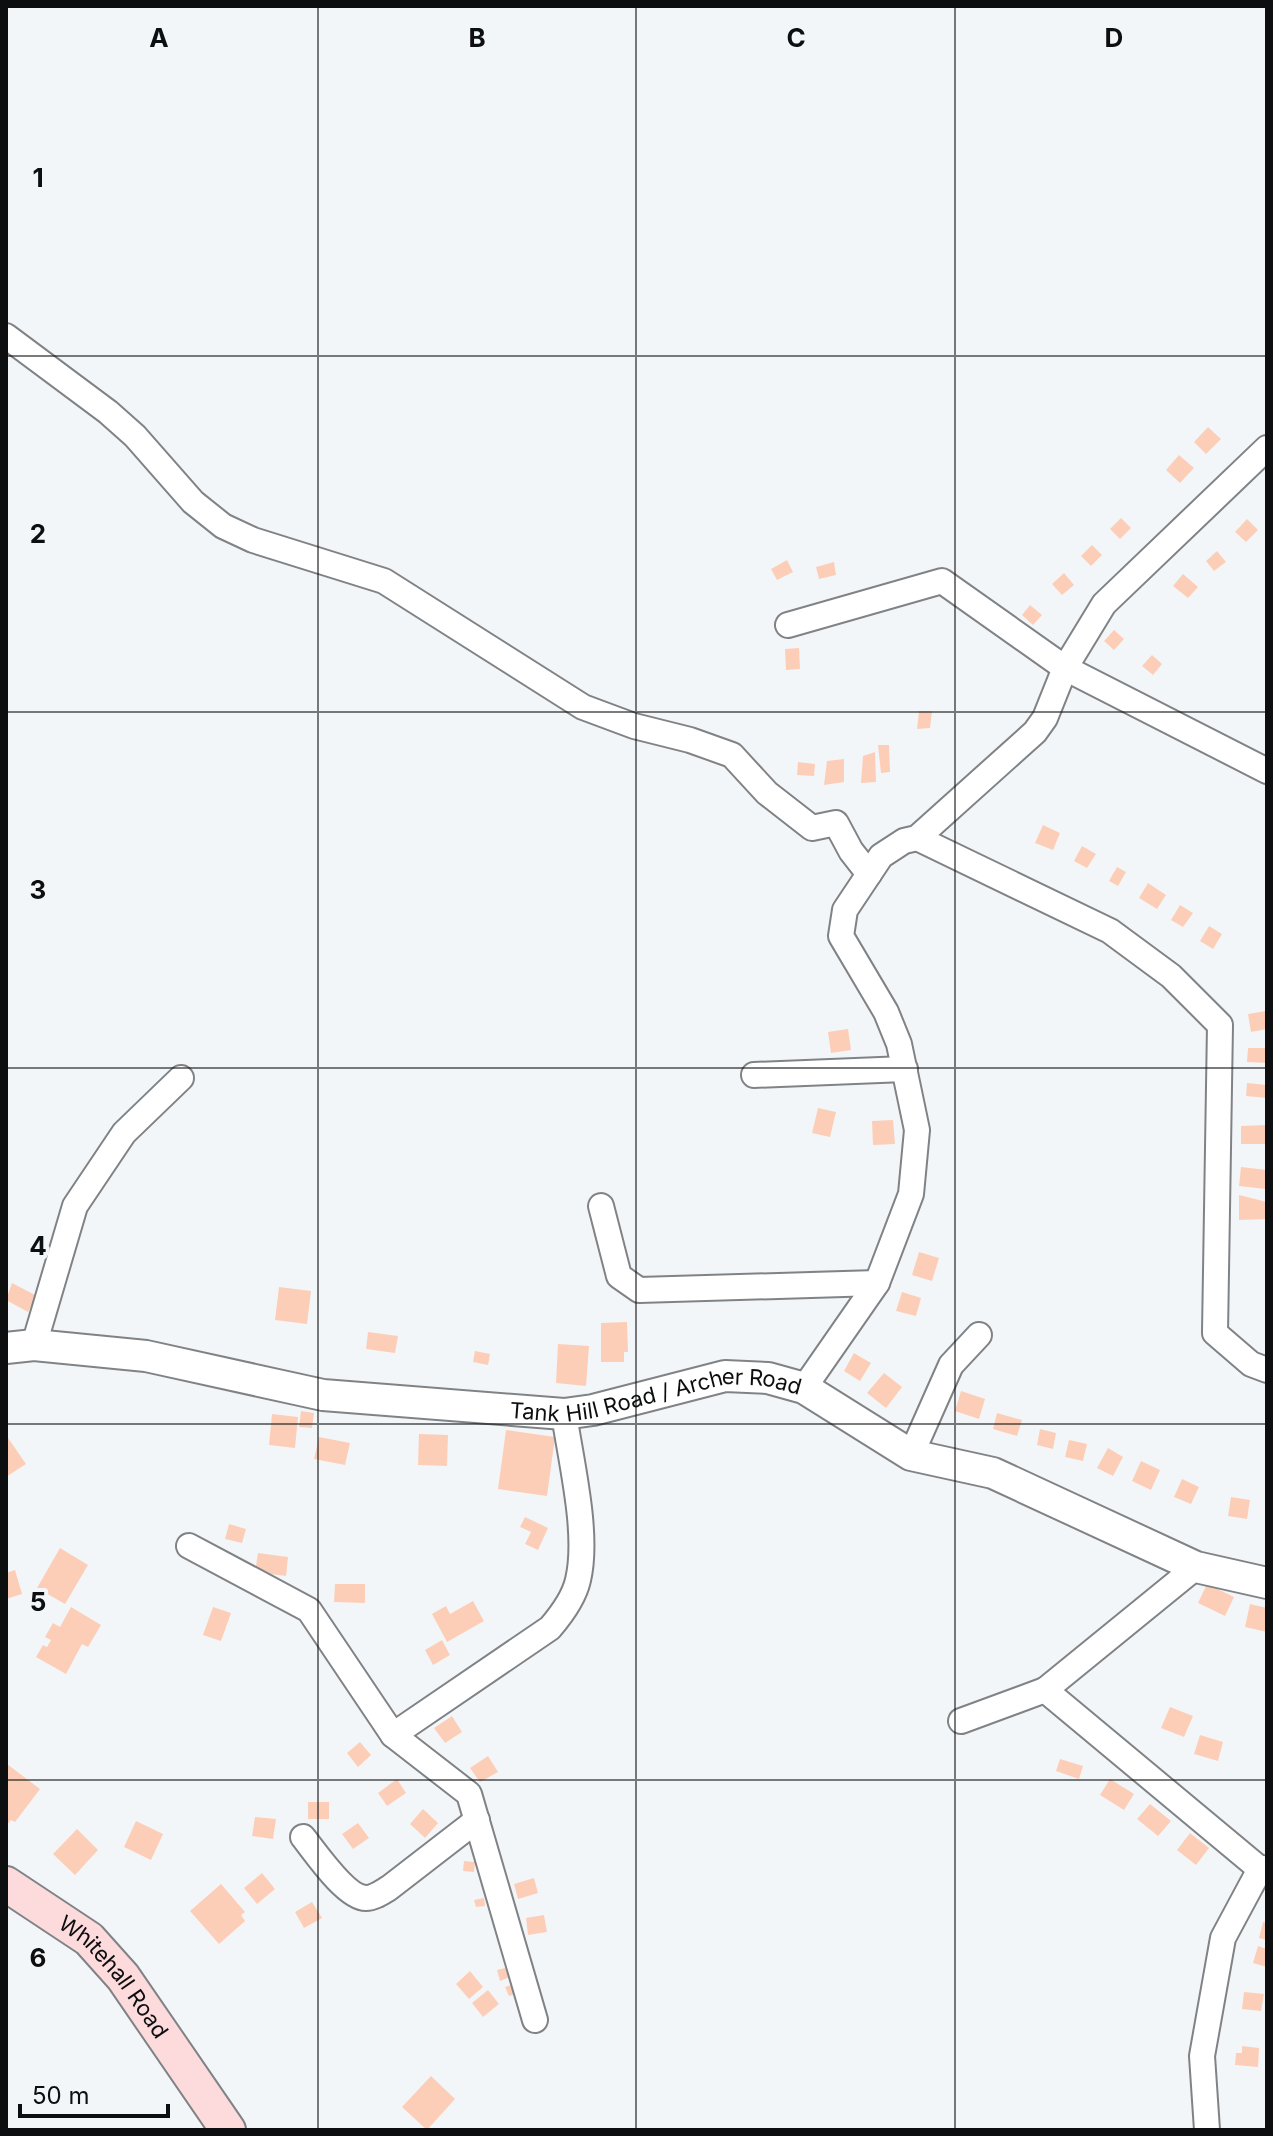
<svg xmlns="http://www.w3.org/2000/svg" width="1273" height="2136" font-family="Inter,sans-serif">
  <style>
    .building { fill: #fdceb7 }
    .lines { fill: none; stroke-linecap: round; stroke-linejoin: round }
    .minor-casing { stroke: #808386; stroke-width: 28 }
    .tertiary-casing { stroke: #808386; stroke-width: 34 }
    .secondary-casing { stroke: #808386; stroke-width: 38 }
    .minor { stroke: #fff; stroke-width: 24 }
    .tertiary { stroke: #fff; stroke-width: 30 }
    .secondary { stroke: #fddadc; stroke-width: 34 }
    .grid { fill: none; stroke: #0d0e0f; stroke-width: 2; stroke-opacity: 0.55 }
    .labels { text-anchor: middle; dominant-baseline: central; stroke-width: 8; stroke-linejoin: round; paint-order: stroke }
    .street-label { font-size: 22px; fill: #0d0e0f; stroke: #f3f6f9 }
    .grid-label { font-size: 26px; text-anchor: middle; font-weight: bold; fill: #0d0e0f; stroke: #f3f6f9; stroke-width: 8; stroke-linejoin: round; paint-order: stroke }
  </style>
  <rect width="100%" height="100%" fill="#f3f6f9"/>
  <g class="building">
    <polygon points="1208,427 1221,439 1206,454 1194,442"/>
    <polygon points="1179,455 1194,468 1180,483 1166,470"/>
    <polygon points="1121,518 1131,528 1120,539 1110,529"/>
    <polygon points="1247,519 1258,530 1246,542 1235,532"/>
    <polygon points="1092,545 1102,555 1091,566 1081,556"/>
    <polygon points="1217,551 1226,562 1214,571 1206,561"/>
    <polygon points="787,560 793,572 777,580 771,569"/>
    <polygon points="834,562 836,575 819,579 816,567"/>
    <polygon points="1064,573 1074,585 1062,595 1052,584"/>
    <polygon points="1183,574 1198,587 1188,598 1173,586"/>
    <polygon points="1030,605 1042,615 1033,625 1022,615"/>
    <polygon points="1114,630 1124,639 1114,650 1104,641"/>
    <polygon points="799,648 800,669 786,670 785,649"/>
    <polygon points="1152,655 1162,664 1153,675 1142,666"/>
    <polygon points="919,711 932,711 930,728 917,729"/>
    <polygon points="878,745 889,745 890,772 881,773"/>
    <polygon points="875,752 876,782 861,783 863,756"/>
    <polygon points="844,759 844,782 824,785 827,761"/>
    <polygon points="798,762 815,764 814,776 797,775"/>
    <polygon points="1043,825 1060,833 1053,850 1035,843"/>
    <polygon points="1082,846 1096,854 1087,868 1074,861"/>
    <polygon points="1117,867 1126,872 1118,886 1109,881"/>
    <polygon points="1148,883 1166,895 1157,909 1139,898"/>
    <polygon points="1180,905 1193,913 1183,927 1171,920"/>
    <polygon points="1209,926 1222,934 1213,949 1200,941"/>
    <polygon points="1266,1011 1267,1029 1251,1032 1248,1014"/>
    <polygon points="848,1029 851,1050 831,1053 828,1032"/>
    <polygon points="1248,1048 1267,1048 1267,1063 1247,1062"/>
    <polygon points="1247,1083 1267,1085 1267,1098 1246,1096"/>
    <polygon points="818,1108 836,1112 830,1137 812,1133"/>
    <polygon points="893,1120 895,1144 873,1145 872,1121"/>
    <polygon points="1267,1125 1267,1144 1241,1144 1241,1126"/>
    <polygon points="1241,1167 1267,1170 1265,1189 1239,1186"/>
    <polygon points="1239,1195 1267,1202 1267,1219 1239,1220"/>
    <polygon points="919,1252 939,1258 932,1281 912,1275"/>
    <polygon points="12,1283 37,1296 28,1312 6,1300"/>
    <polygon points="279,1287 311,1291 307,1324 275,1320"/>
    <polygon points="902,1292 921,1298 916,1316 896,1311"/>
    <polygon points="627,1322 628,1352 624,1352 624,1362 601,1362 601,1323"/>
    <polygon points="368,1332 398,1336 395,1353 366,1349"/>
    <polygon points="558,1344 589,1346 586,1386 556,1383"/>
    <polygon points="475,1351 490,1354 488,1365 473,1362"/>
    <polygon points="854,1353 871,1363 860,1381 844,1371"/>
    <polygon points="884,1373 902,1387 886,1408 867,1393"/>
    <polygon points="961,1391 985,1399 979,1419 955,1411"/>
    <polygon points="301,1411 314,1413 312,1428 299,1427"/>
    <polygon points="997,1413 1022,1420 1017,1436 993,1429"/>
    <polygon points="272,1414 298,1417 295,1448 269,1445"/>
    <polygon points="1040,1429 1056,1433 1053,1449 1037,1445"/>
    <polygon points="506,1430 555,1437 547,1496 498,1489"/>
    <polygon points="419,1434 448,1435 447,1466 418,1465"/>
    <polygon points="6,1435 26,1464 6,1477"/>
    <polygon points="319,1437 350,1443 345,1465 314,1459"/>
    <polygon points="1069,1440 1087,1444 1083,1461 1065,1457"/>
    <polygon points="1108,1448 1123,1457 1113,1476 1097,1468"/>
    <polygon points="1141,1461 1160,1470 1151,1490 1132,1481"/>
    <polygon points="1182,1479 1199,1487 1191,1504 1174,1497"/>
    <polygon points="1231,1497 1250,1500 1247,1519 1228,1516"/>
    <polygon points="525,1517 548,1528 538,1550 525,1544 531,1532 520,1527"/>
    <polygon points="229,1524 246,1529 242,1543 225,1539"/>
    <polygon points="60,1548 88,1565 65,1604 37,1588"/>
    <polygon points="258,1553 288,1557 286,1576 255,1572"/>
    <polygon points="15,1570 22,1594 6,1599 6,1573"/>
    <polygon points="335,1584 365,1584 365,1603 334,1602"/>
    <polygon points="1207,1584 1234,1597 1225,1616 1198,1603"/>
    <polygon points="473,1601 484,1621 447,1642 432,1614 446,1606 450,1614"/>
    <polygon points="1250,1604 1267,1608 1267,1632 1245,1627"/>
    <polygon points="71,1607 101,1625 88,1647 82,1644 66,1674 36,1657 43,1645 47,1647 51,1640 45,1637 53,1623 60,1627"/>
    <polygon points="213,1607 231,1613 221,1641 203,1635"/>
    <polygon points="442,1640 450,1655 433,1665 425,1650"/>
    <polygon points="1170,1707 1193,1716 1184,1737 1161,1728"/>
    <polygon points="452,1716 462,1732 445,1743 434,1728"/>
    <polygon points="1200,1735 1223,1742 1218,1761 1194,1754"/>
    <polygon points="360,1742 371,1755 358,1767 347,1753"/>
    <polygon points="488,1756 498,1772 480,1782 470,1768"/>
    <polygon points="1060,1759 1083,1766 1079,1779 1056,1771"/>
    <polygon points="7,1764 40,1789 15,1822 11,1820 6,1826"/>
    <polygon points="397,1779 406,1793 387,1806 378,1793"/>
    <polygon points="1110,1779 1134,1794 1124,1810 1100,1795"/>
    <rect x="308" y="1802" width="21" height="17"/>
    <polygon points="1150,1804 1171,1821 1158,1836 1137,1819"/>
    <polygon points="423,1809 438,1823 425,1838 410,1824"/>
    <polygon points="255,1817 276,1819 273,1839 252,1836"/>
    <polygon points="136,1821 163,1834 151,1860 124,1847"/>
    <polygon points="358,1823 369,1838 353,1849 342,1834"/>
    <polygon points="77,1829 98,1850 75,1875 53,1854"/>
    <polygon points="1190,1833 1209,1848 1196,1865 1177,1850"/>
    <polygon points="464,1861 475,1862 474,1872 463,1871"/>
    <polygon points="262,1873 275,1889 257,1904 244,1888"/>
    <polygon points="534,1878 538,1893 518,1899 514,1884"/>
    <polygon points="221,1884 245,1912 241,1915 245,1921 219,1944 190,1911"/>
    <polygon points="484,1898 485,1906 476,1907 474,1900"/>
    <polygon points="312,1902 322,1918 304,1928 295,1912"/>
    <polygon points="544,1915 547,1932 528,1935 526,1918"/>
    <polygon points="1263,1922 1267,1923 1267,1940 1259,1938"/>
    <polygon points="1258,1946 1267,1949 1267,1967 1253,1963"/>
    <polygon points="505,1968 510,1977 500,1981 497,1970"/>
    <polygon points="470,1971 483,1987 469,1999 456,1984"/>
    <polygon points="511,1985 515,1994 509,1996 505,1987"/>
    <polygon points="488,1990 499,2004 483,2017 472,2003"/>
    <polygon points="1244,1992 1264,1994 1261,2011 1242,2009"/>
    <polygon points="1242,2046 1259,2048 1258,2067 1235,2065 1236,2053 1242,2053"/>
    <polygon points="431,2076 455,2099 427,2130 402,2107"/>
  </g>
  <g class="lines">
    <g class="minor-casing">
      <g id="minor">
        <polyline points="6,336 108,412 135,436 193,502 223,526 253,540 384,581 583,707 634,726 690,740 732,755 767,793 812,828 836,823 851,851 869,874"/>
        <polyline points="788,625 942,581 1065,668 1267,771"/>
        <polyline points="917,838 1110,931 1171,976 1220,1025 1215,1333 1251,1364 1267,1370"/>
        <polyline points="754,1075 905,1069"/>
        <polyline points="601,1206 619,1276 639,1290 877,1283"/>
        <polyline points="34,1345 75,1206 124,1133 181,1078"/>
        <polyline points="804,1388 877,1283 911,1194 917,1130 899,1044 886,1012 841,936 845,910 881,856 904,841 917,838 1035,732 1045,718 1065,668 1104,604 1267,448"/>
        <polyline points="911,1455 951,1365 979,1335"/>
        <polyline points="189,1546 309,1610 393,1735 469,1794 535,2020"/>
        <polyline points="1045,1690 1260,1869 1267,1868"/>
        <polyline points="961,1721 1045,1690 1196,1567"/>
        <path d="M 393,1735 L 550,1628 C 562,1614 574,1598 578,1580 C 589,1534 571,1462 564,1414"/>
        <path d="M 303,1837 C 315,1852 346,1898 366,1898 C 374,1898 382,1892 389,1888 L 477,1820"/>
        <polyline points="1207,2130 1202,2056 1223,1938 1260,1869"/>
      </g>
    </g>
    <g class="tertiary-casing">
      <g id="tertiary">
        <path id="s1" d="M 6,1348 L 34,1345 L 146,1356 L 323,1395 L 564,1414 L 593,1410 L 725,1376 L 768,1378 L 804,1388 L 911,1455 L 993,1473 L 1196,1567 L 1267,1583"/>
      </g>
    </g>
    <g class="secondary-casing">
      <g id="secondary">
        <path id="s2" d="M 6,1884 L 89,1939 L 123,1977 L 228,2130"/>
      </g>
    </g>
    <use href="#minor" class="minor"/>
    <use href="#tertiary" class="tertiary"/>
    <use href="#secondary" class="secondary"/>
  </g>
  <path class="grid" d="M 318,6 L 318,2130M 636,6 L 636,2130M 955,6 L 955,2130M 6,356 L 1267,356M 6,712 L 1267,712M 6,1068 L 1267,1068M 6,1424 L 1267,1424M 6,1780 L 1267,1780"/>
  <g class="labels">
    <g class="street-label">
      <text stroke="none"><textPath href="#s1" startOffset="658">Tank Hill Road / Archer Road</textPath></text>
      <text stroke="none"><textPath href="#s2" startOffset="144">Whitehall Road</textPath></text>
    </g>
  </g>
  <g class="grid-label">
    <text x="159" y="47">A</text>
    <text x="477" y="47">B</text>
    <text x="796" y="47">C</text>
    <text x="1114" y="47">D</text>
    <text x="38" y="187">1</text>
    <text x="38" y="543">2</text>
    <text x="38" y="899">3</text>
    <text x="38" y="1255">4</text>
    <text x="38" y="1611">5</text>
    <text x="38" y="1967">6</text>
  </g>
  <rect width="1273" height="2136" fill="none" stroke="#0d0e0f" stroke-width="16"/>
  <path d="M20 2104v12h148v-12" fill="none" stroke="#0d0e0f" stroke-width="4"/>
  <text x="32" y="2104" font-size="24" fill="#0d0e0f" stroke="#f3f6f9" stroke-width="6" paint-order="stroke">50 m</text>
</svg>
